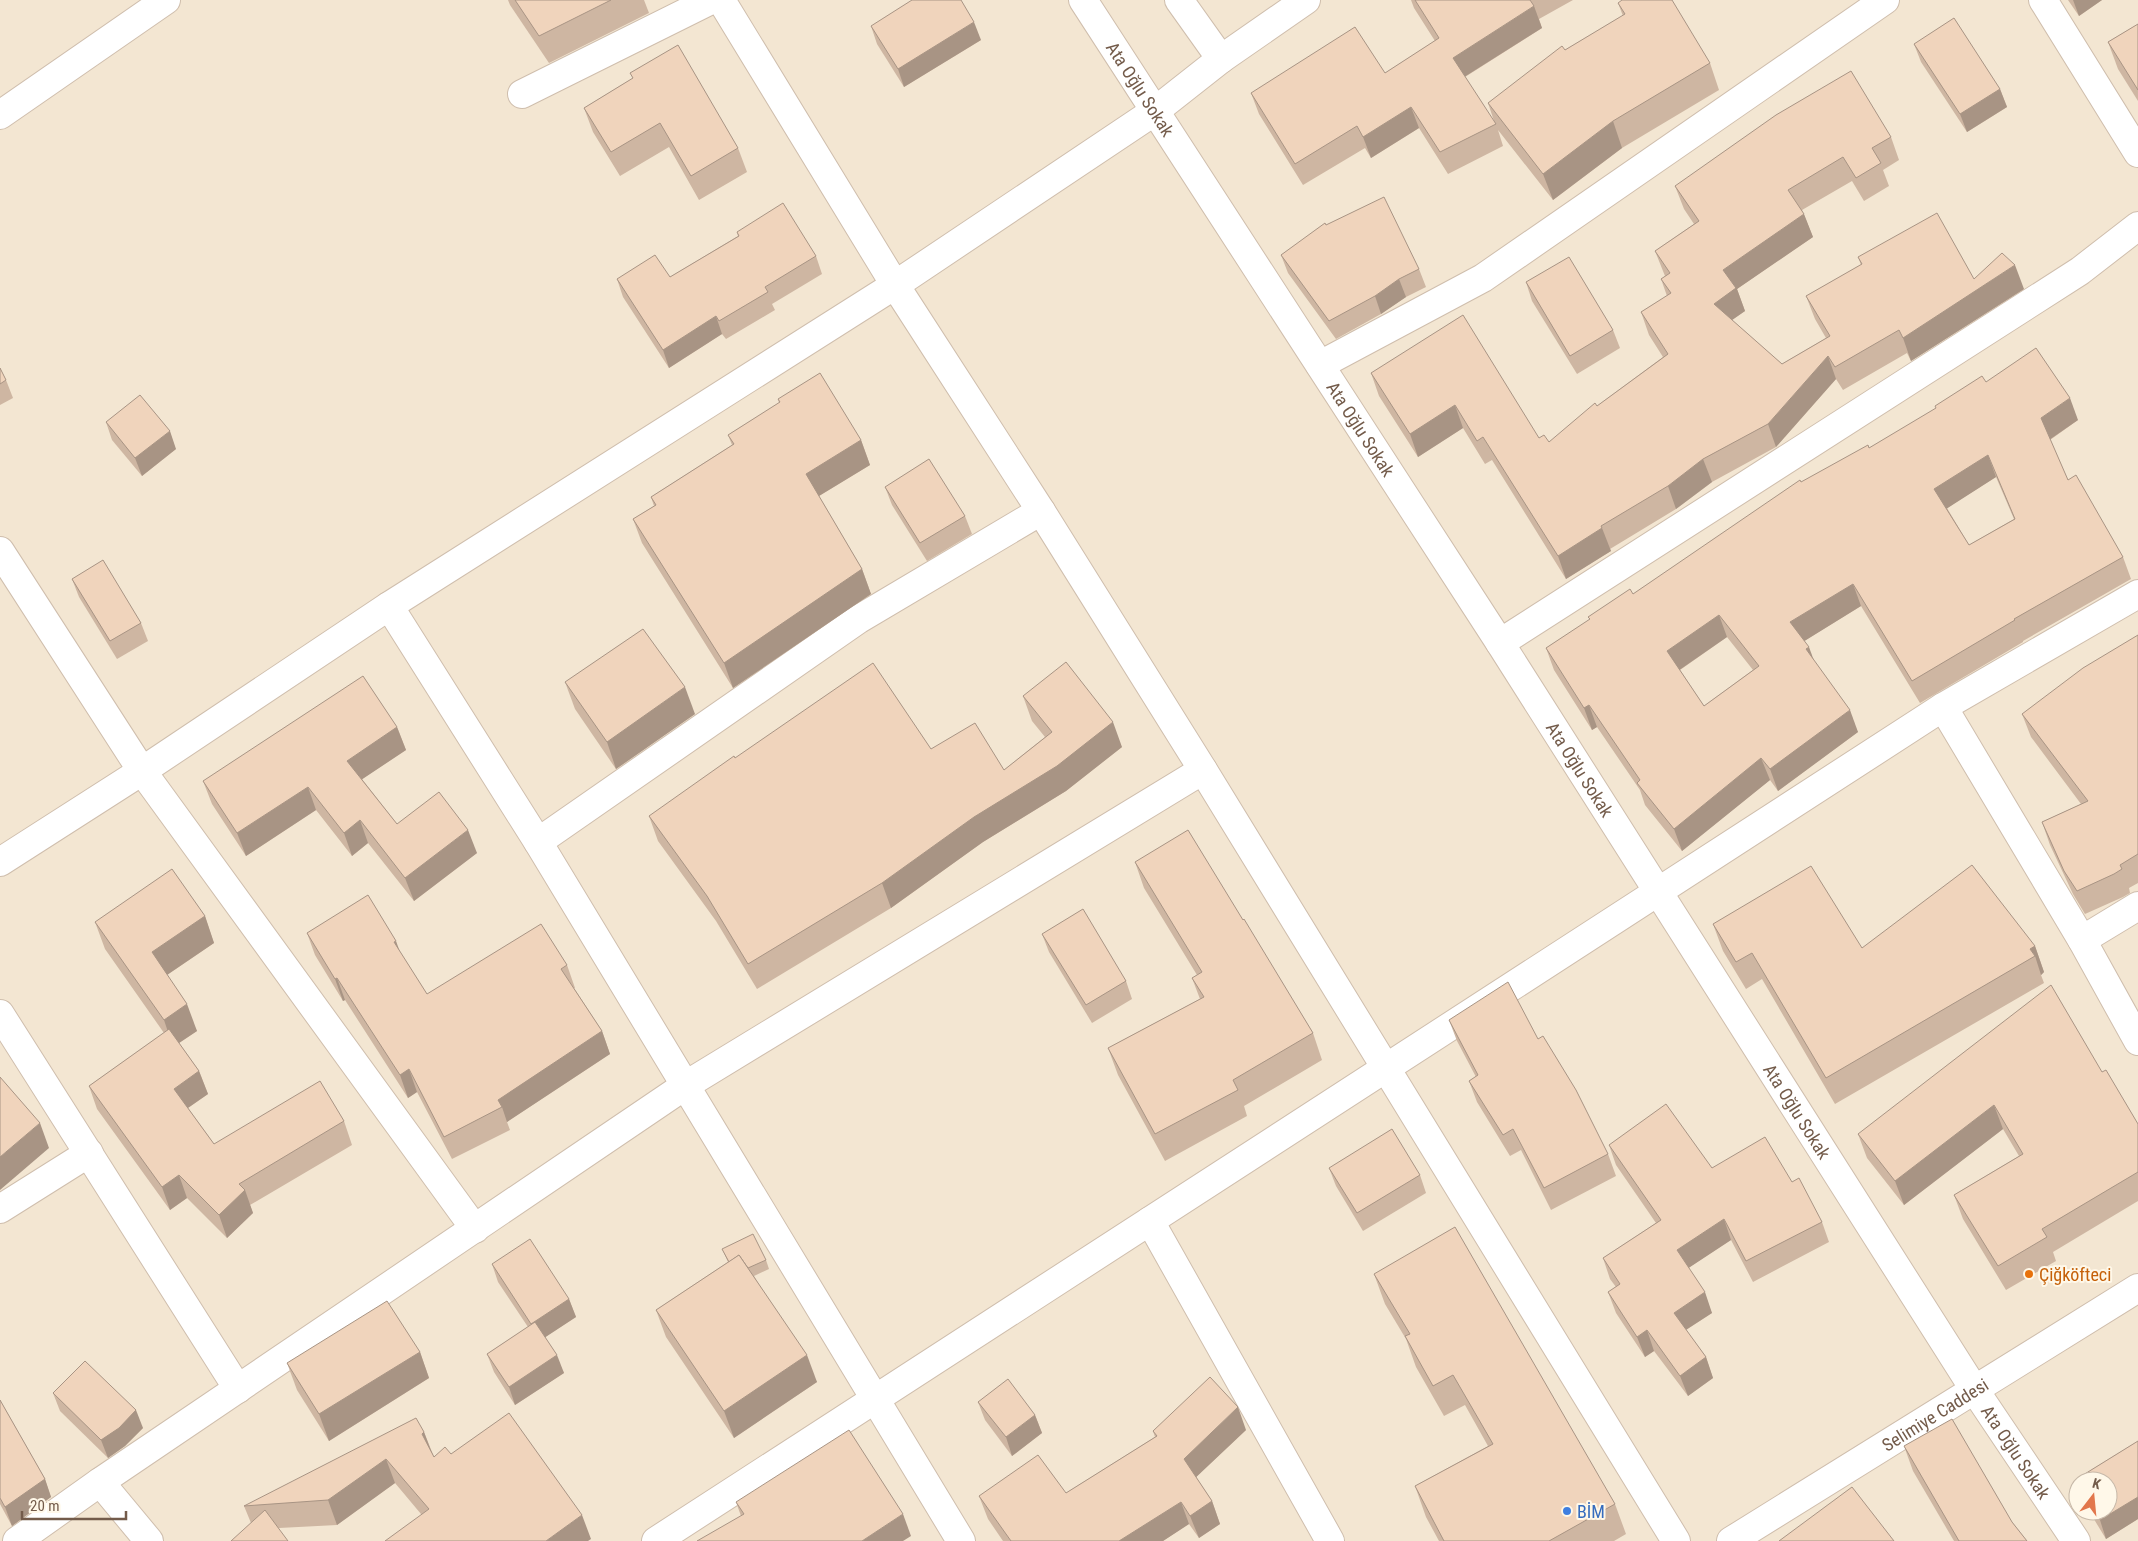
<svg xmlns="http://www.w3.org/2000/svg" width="2138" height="1541" font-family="'Roboto Condensed',sans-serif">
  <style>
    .residential { fill: #f3e6d2; fill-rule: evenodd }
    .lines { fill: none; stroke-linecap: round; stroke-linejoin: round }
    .minor-casing { stroke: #cfbead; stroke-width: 30 }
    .tertiary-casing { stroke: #cfbead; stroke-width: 30 }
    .minor { stroke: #fff; stroke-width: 28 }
    .tertiary { stroke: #fff; stroke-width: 28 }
    .wall { fill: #ceb6a2; fill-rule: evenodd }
    .shaded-wall { fill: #a89484 }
    .building { fill: #f0d4bc; stroke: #a89484; fill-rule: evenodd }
    .food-dot { fill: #e8710a; stroke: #fff8e9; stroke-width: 2 }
    .shop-dot { fill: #3f7fe0; stroke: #fff8e9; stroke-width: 2 }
    .labels { text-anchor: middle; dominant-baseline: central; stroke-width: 4; stroke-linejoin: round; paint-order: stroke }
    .street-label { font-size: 18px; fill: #735b4a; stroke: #fff8e9 }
    .food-label { font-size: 18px; fill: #c56008; stroke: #fff8e9; text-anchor: start }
    .shop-label { font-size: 18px; fill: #366cbe; stroke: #fff8e9; text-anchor: start }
  </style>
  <rect width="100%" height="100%" fill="#fbf4e3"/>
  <path class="residential" d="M 0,0 L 2138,0 L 2138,1541 L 0,1541 ZM 2078,1481 L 2108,1481 L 2108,1511 L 2078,1511 Z"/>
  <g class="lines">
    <g class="minor-casing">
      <g id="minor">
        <polyline points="721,0 895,285 1041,511 1203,770 1676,1541"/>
        <path id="s1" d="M 1083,0 L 1500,643 L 1974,1389 L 2076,1541"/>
        <polyline points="1179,0 1221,59"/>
        <polyline points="2043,0 2138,153"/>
        <polyline points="522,94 711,0"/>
        <polyline points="0,115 166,0"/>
        <polyline points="1320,365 1483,278 1885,0"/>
        <polyline points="0,551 142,771 475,1229"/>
        <polyline points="389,606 538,842 961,1541"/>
        <polyline points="1500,643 2080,271 2138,226"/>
        <polyline points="1943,707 2082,940 2138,1041"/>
        <polyline points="538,842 859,619 1041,511"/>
        <polyline points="2082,940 2138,906"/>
        <polyline points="0,1014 238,1389"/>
        <polyline points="0,1209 89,1153"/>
        <polyline points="1150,1221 1330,1541"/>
        <polyline points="100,1482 149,1541"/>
        <polyline points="17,1541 100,1482 686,1085 1203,770"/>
        <polyline points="656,1541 1943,707 2138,594"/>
      </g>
    </g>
    <g class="tertiary-casing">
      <g id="tertiary">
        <polyline points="0,862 142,771 389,606 895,285 1155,111 1221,59 1306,0"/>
        <path id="s2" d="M 1731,1541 L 2138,1288"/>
      </g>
    </g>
    <use href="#minor" class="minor"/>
    <use href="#tertiary" class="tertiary"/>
  </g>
  <g class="wall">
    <polygon points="508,0 644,0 649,13 549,63 510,5"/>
    <polygon points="1411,0 1573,0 1539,19 1542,28 1465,77 1495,124 1488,103 1565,50 1623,16 1618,3 1710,63 1719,90 1622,148 1553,200 1498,130 1503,146 1448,174 1419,128 1371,158 1365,148 1303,185 1259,114 1251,93 1385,73 1435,41 1414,8"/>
    <polygon points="2068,0 2102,0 2079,16"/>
    <polygon points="2138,24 2138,101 2118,69 2108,42"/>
    <polygon points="871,26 981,40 904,87 877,44"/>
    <polygon points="1914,44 2000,89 2007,107 1967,132 1921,62"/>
    <polygon points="630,73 738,148 747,172 699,200 669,147 620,176 593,132 584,108 633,78"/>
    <polygon points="1891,137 1899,160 1883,170 1889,186 1864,201 1852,181 1802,210 1813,237 1737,289 1745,311 1732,320 1782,364 1826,338 1815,319 1806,296 1861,265 1858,257 2024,289 1911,361 1907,353 1843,390 1836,379 1776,447 1712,482 1676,509 1610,549 1611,551 1566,579 1492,460 1485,464 1463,428 1418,457 1379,396 1371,373 1549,442 1597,406 1663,357 1649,335 1641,312 1667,296 1661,279 1665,276 1655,251 1694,224 1684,209 1675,186"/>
    <polygon points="1326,225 1419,269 1426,287 1406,297 1381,314 1336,339 1288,273 1281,255"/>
    <polygon points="737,232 816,256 822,274 772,304 775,310 726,339 722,334 669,368 623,297 617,279 670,277 738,236"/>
    <polygon points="1526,282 1613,330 1620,348 1577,374 1532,301"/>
    <polygon points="0,368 6,380 13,398 0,405"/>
    <path d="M 1986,382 L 2078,420 L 2050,440 L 2068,480 L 2123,557 L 2131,579 L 2023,641 L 2023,642 L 1920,703 L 1861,606 L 1804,641 L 1814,661 L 1858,732 L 1778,791 L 1770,780 L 1682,851 L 1645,805 L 1640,790 L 1597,727 L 1592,730 L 1554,670 L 1546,648 L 1590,620 L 1588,617 L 1633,594 L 1801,482 L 1869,448 ZM 1996,477 L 2014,519 L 1969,545 L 1947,508 ZM 1727,637 L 1753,670 L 1704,706 L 1680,670 Z"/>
    <polygon points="778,399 861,440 870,465 819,496 862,569 871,594 733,688 642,543 633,519 654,506 651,497 732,445 728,435 779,403"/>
    <polygon points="106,422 176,449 142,476 112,440"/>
    <polygon points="885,487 965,516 972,534 927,561 892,505"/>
    <polygon points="72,579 141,623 148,641 117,659 79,597"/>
    <polygon points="2138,635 2138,883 2129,888 2130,893 2123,897 2085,914 2073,894 2050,845 2042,822 2081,804 2031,737 2022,714"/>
    <polygon points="565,682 695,714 616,769 575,709"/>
    <polygon points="1023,696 1122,747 1066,791 983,842 891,908 757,989 716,921 658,841 649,816 931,749 1004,770 1045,737 1032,721"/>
    <polygon points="397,727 406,750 362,779 397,824 477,853 414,901 368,843 352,856 316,810 246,856 212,804 203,781"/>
    <polygon points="1135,862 1243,920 1313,1033 1322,1060 1244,1106 1247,1116 1165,1161 1118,1075 1108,1048 1200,999 1192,978 1197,975 1144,888"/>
    <polygon points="205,916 214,943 167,975 197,1031 179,1043 199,1071 208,1094 188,1108 214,1144 344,1121 352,1145 250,1205 253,1213 227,1238 187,1198 170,1210 97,1109 89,1086 164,1033 105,949 95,922"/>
    <polygon points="1713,924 1862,948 2035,946 2044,972 2041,975 2044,983 1835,1104 1762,979 1746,989 1723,951"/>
    <polygon points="307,933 400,953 427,994 567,965 575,988 574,988 602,1031 610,1054 507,1122 510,1130 452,1159 417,1092 408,1098 345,1000 343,1001 315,955"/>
    <polygon points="1042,934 1126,981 1132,999 1092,1023 1049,952"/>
    <polygon points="1449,1020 1538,1039 1608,1154 1616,1176 1551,1210 1521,1150 1510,1156 1477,1102 1469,1081 1476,1077 1457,1041"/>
    <polygon points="2102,1072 2138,1124 2138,1201 2053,1252 2056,1261 2006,1290 1963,1219 1954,1195 2019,1156 2003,1129 1904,1205 1867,1158 1858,1134"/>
    <polygon points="1609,1145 1712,1168 1792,1182 1822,1222 1829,1242 1753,1282 1731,1240 1688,1268 1712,1313 1686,1330 1706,1357 1713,1378 1688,1396 1654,1351 1645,1357 1616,1313 1608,1292 1616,1287 1610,1279 1603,1258 1656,1223 1616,1165"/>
    <polygon points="1329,1168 1420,1175 1426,1193 1363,1231 1336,1186"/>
    <polygon points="722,1249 766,1260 769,1269 754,1276 817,1382 734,1438 666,1337 656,1310 728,1262"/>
    <polygon points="492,1264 569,1299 576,1317 545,1337 564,1373 515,1405 494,1372 487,1354 528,1327 498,1282"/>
    <polygon points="1374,1274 1615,1504 1626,1534 1614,1541 1439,1541 1426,1517 1415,1486 1488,1446 1465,1405 1444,1416 1416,1367 1406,1339 1385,1304"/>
    <polygon points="420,1352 429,1378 329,1441 297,1390 287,1363"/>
    <polygon points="53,1393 143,1428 125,1446 108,1458 60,1411"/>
    <polygon points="0,1400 45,1479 51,1497 12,1526 0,1504"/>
    <polygon points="978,1402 1035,1415 1042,1433 1012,1456 985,1420"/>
    <polygon points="1246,1430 1196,1477 1212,1501 1220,1524 1199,1538 1189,1524 1163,1541 1003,1541 988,1519 979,1496 1066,1493 1155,1437 1153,1431"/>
    <polygon points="424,1432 434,1457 451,1454 591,1539 421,1514 395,1483 337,1525 279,1528 251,1523 244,1506"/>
    <polygon points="2138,1441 2138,1519 2106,1539 2089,1511 2108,1511 2078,1481 2078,1490 2075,1480"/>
    <polygon points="1904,1446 2012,1522 2027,1541 1954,1541 1913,1471"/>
    <polygon points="736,1502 911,1536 741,1516"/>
  </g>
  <g class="shaded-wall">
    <polygon points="2073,0 2102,0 2079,16"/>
    <polygon points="1534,6 1542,28 1461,79 1453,58"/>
    <polygon points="974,22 981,40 904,87 898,69"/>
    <polygon points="2000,89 2007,107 1967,132 1960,114"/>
    <polygon points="1411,107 1419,128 1371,158 1363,137"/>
    <polygon points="1613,121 1622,148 1553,200 1543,174"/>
    <polygon points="1804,214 1813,237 1737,289 1745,311 1722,327 1714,304 1723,270"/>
    <polygon points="2015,265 2024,289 1911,361 1903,338"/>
    <polygon points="1399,279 1406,297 1381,314 1375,296"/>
    <polygon points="716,316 722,334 669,368 663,350"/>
    <polygon points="1828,356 1836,379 1776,447 1768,424"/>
    <polygon points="2070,398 2078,420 2049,440 2041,418"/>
    <polygon points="1455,405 1463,428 1418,457 1410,434"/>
    <polygon points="170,431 176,449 142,476 135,458"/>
    <polygon points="861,440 870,465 814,499 806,474"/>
    <polygon points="1988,455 1996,477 1943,511 1934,489"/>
    <polygon points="1703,459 1712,482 1676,509 1668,486"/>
    <polygon points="1602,528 1611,551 1566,579 1558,556"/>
    <polygon points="862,569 871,594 733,688 724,663"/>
    <polygon points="1853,584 1861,606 1798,645 1790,622"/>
    <polygon points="1719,615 1727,637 1675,673 1667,651"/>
    <polygon points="1809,647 1817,669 1806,649"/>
    <polygon points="685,687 695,714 616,769 607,742"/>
    <polygon points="1589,705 1597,727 1592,730 1584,708"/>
    <polygon points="1850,710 1858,732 1778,791 1770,769"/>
    <polygon points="1113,722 1122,747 1066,791 983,842 891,908 882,883 974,817"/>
    <polygon points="397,727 406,750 355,784 347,761"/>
    <polygon points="1761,758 1770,780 1682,851 1674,829"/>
    <polygon points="308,787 316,810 246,856 237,833"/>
    <polygon points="360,820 368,843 352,856 344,833"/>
    <polygon points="468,830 477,853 414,901 405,878"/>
    <polygon points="205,916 214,943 161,979 152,952"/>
    <polygon points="396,941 404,963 394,942"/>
    <polygon points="2035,946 2044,972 2041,975 2035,956 2030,949"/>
    <polygon points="337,978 345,1000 343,1001 335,979"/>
    <polygon points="187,1004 197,1031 173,1047 164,1020"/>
    <polygon points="602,1031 610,1054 507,1122 502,1107 498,1100"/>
    <polygon points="409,1069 417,1092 408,1098 400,1075"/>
    <polygon points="199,1071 208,1094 182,1112 174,1089"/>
    <polygon points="1994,1105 2003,1129 1904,1205 1895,1181"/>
    <polygon points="40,1123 49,1148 0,1190 0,1157"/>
    <polygon points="179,1175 187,1198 170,1210 162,1187"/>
    <polygon points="245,1190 253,1213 227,1238 219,1215"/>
    <polygon points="1724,1219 1731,1240 1684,1271 1677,1250"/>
    <polygon points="1705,1292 1712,1313 1681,1333 1674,1313"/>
    <polygon points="569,1299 576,1317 538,1342 531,1324"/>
    <polygon points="1647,1330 1654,1351 1645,1357 1637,1337"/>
    <polygon points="420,1352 429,1378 329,1441 319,1414"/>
    <polygon points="557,1355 564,1373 515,1405 509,1387"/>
    <polygon points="807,1355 817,1382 734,1438 724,1411"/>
    <polygon points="1706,1357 1713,1378 1688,1396 1680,1376"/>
    <polygon points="1238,1407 1246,1430 1192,1481 1184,1459"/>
    <polygon points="136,1410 143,1428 125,1446 108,1458 101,1440"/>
    <polygon points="1035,1415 1042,1433 1012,1456 1006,1437"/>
    <polygon points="424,1432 433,1456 422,1434"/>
    <polygon points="386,1459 395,1483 337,1525 328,1500"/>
    <polygon points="45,1479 51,1497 12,1526 5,1507"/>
    <polygon points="2138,1497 2138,1519 2106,1539 2100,1520"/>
    <polygon points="1212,1501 1220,1524 1199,1538 1190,1516"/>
    <polygon points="1181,1502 1189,1524 1163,1541 1119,1541"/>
    <polygon points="903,1514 911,1536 903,1541 862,1541"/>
    <polygon points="582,1515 591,1539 588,1541 546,1541"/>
  </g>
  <g class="building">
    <polygon points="515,0 611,0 539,36"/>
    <polygon points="912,0 961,0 974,22 898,69 871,26"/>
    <polygon points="1415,0 1530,0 1534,6 1453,58 1496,124 1440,152 1411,107 1363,137 1357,126 1295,164 1251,93 1355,27 1385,73 1439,38"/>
    <polygon points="1622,0 1672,0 1710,63 1613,121 1543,174 1488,103 1562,46 1565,50 1625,14 1618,3"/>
    <polygon points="1954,18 2000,89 1960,114 1914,44"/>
    <polygon points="2138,24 2138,90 2108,42"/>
    <polygon points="678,45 738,148 691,176 660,123 611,152 584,108 633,78 630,73"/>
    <polygon points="1851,71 1891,137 1872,148 1881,163 1856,178 1843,157 1788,190 1804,214 1723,270 1736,288 1714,304 1782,364 1830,336 1806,296 1862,264 1858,257 1937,213 1974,279 2002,253 2015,265 1903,338 1899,330 1835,367 1828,356 1768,424 1703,459 1668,486 1601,526 1602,528 1558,556 1483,437 1477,441 1455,405 1410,434 1371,373 1463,315 1539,438 1544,435 1549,442 1595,403 1597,406 1668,354 1641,312 1671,293 1661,279 1670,273 1655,251 1699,221 1675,186 1776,115"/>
    <polygon points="1384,197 1419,269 1399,279 1375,296 1329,321 1281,255 1325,223 1326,225"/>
    <polygon points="783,203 816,256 765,287 768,292 719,321 716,316 663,350 617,279 655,255 670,277 739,236 737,232"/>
    <polygon points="1569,257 1613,330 1570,356 1526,282"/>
    <path d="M 2036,348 L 2070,398 L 2041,418 L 2068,480 L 2076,475 L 2123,557 L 2014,619 L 2015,620 L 1912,681 L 1853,584 L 1790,622 L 1809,647 L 1806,649 L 1850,710 L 1770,769 L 1761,758 L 1674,829 L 1637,783 L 1640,780 L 1589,705 L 1584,708 L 1546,648 L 1590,619 L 1588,617 L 1630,589 L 1633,594 L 1800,480 L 1801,482 L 1868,445 L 1869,448 L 1936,408 L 1935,406 L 1982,376 L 1986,382 ZM 1988,455 L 2015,519 L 1969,545 L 1934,489 ZM 1719,615 L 1759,666 L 1704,706 L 1667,651 Z"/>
    <polygon points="0,368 6,380 0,384"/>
    <polygon points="820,373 861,440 806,474 862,569 724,663 633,519 656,505 651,497 734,444 728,435 780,402 778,399"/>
    <polygon points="140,395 170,431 135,458 106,422"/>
    <polygon points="929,459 965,516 920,543 885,487"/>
    <polygon points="103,560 141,623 110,641 72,579"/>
    <polygon points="643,629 685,687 607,742 565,682"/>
    <polygon points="2138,635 2138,854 2120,865 2122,869 2114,874 2077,891 2064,871 2042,822 2088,801 2022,714 2083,668"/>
    <polygon points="1066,662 1113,722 1057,766 974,817 882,883 748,964 707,896 649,816 734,756 735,758 873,663 931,749 975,723 1004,770 1052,732 1023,696"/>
    <polygon points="363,676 397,727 347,761 397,824 439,792 468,830 405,878 360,820 344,833 308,787 237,833 203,781"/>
    <polygon points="1188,830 1243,920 1244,919 1313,1033 1233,1080 1238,1090 1155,1134 1108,1048 1204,997 1192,978 1202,972 1135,862"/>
    <polygon points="1972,865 2035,946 2030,949 2035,956 1826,1078 1752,953 1736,962 1713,924 1811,866 1862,948"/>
    <polygon points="172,869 205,916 152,952 187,1004 164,1020 95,922"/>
    <polygon points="368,895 396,941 394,942 427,994 541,924 567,965 561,969 602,1031 498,1100 502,1107 444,1137 409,1069 400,1075 337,978 335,979 307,933"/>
    <polygon points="1083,909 1126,981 1086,1005 1042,934"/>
    <polygon points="1508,982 1538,1039 1543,1036 1576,1090 1608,1154 1544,1188 1513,1129 1503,1135 1469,1081 1478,1075 1449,1020"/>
    <polygon points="2051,985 2102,1072 2106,1070 2138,1124 2138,1172 2042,1229 2047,1237 1998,1266 1954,1195 2023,1154 1994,1105 1895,1181 1858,1134"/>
    <polygon points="169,1029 199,1071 174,1089 214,1144 320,1081 344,1121 239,1184 245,1190 219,1215 179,1175 162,1187 89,1086"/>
    <polygon points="0,1077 40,1123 0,1157"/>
    <polygon points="1666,1104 1712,1168 1765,1137 1792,1182 1799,1178 1822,1222 1746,1261 1724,1219 1677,1250 1705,1292 1674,1313 1706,1357 1680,1376 1647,1330 1637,1337 1608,1292 1620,1284 1603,1258 1661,1220 1609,1145"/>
    <polygon points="1392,1129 1420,1175 1357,1213 1329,1168"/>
    <polygon points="1455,1227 1615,1504 1549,1541 1444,1541 1415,1486 1493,1444 1453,1375 1433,1386 1405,1336 1410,1334 1374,1274"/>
    <polygon points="753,1234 766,1260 748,1268 739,1255 729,1262 722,1249"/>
    <polygon points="530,1239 569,1299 531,1324 492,1264"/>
    <polygon points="739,1255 807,1355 724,1411 656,1310"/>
    <polygon points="387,1301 420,1352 319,1414 287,1363"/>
    <polygon points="535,1322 557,1355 509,1387 487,1354"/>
    <polygon points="85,1361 136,1410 119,1428 101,1440 53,1393"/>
    <polygon points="1210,1377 1238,1407 1184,1459 1212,1501 1190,1516 1181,1502 1119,1541 1011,1541 979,1496 1038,1455 1066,1493 1157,1436 1153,1431"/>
    <polygon points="1008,1379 1035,1415 1006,1437 978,1402"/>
    <polygon points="0,1400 45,1479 5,1507 0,1498"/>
    <polygon points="509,1413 582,1515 546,1541 385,1541 429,1509 386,1459 328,1500 244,1506 416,1418 424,1432 422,1434 434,1457 445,1447 451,1454"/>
    <polygon points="1952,1419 2012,1522 2027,1541 1959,1541 1904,1446"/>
    <polygon points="849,1430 903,1514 862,1541 697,1541 744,1514 736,1502"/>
    <polygon points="2138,1441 2138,1497 2100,1520 2094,1511 2108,1511 2108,1481 2078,1481 2078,1486 2075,1480"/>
    <polygon points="1852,1487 1894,1541 1779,1541"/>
    <polygon points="265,1510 288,1541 231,1541"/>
  </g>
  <circle class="food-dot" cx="2029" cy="1274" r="5"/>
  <circle class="shop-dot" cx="1567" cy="1511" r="5"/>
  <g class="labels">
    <g class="street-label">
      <text stroke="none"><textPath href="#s1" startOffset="106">Ata Oğlu Sokak</textPath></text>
      <text stroke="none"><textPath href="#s1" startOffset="511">Ata Oğlu Sokak</textPath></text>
      <text stroke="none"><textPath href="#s1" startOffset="916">Ata Oğlu Sokak</textPath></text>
      <text stroke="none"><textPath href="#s1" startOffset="1321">Ata Oğlu Sokak</textPath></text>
      <text stroke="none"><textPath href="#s2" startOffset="240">Selimiye Caddesi</textPath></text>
      <text stroke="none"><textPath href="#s1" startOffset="1726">Ata Oğlu Sokak</textPath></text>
    </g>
    <g class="food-label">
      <text x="2039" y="1274">Çiğköfteci</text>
    </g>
    <g class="shop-label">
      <text x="1577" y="1511">BİM</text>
    </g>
  </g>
  <g transform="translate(2093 1496) rotate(16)"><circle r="24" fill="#fff8e9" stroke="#c7b9a9"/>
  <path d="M0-4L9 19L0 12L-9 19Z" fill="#e2774c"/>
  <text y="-8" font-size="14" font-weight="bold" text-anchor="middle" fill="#735b4a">K</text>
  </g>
  <path d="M22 1511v8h104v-8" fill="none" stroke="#735b4a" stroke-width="2.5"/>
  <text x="30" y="1511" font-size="15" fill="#735b4a" stroke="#fff8e9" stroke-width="4" paint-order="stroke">20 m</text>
</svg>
